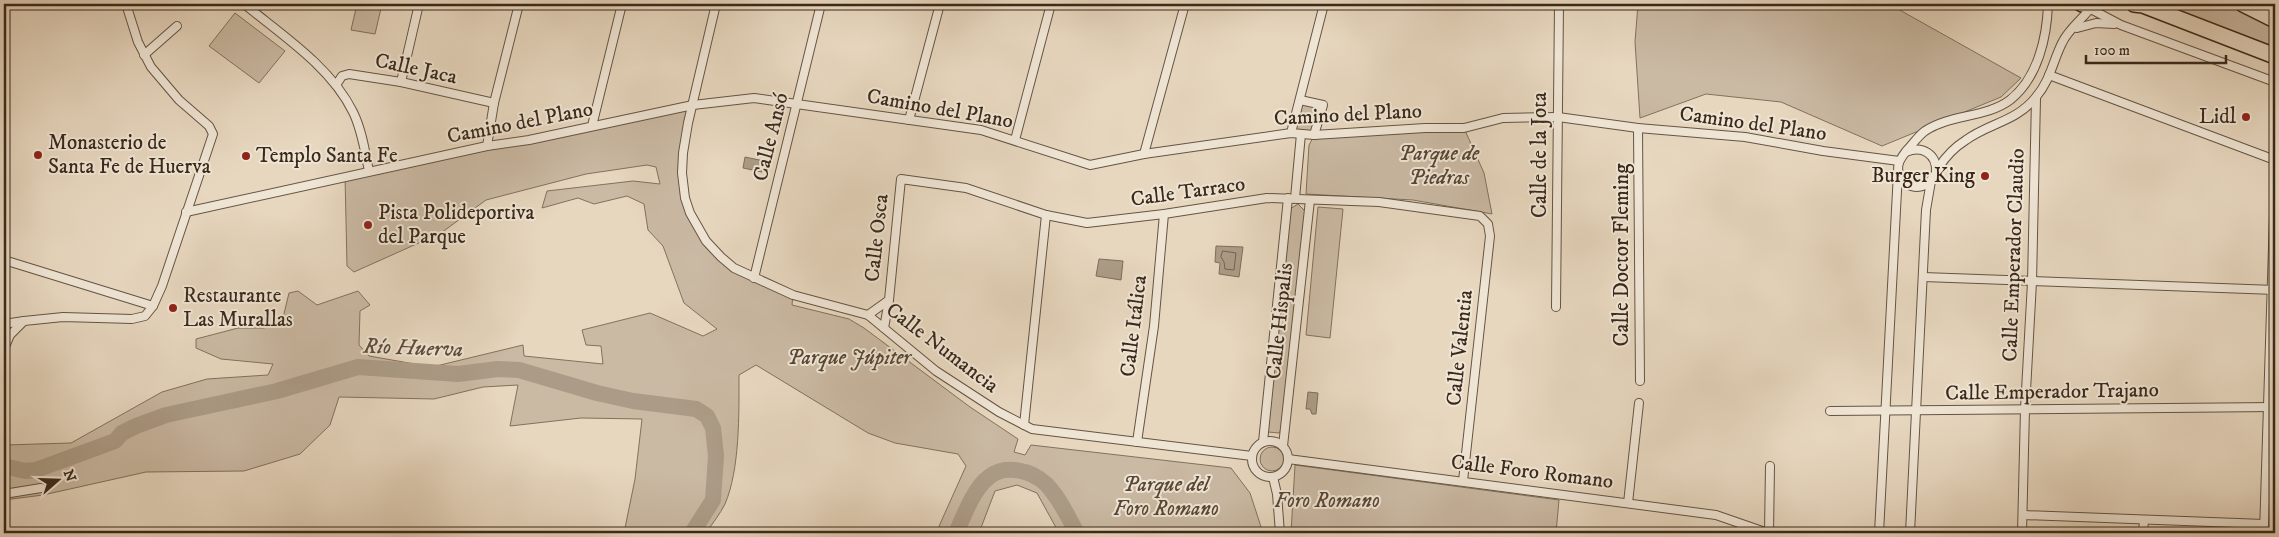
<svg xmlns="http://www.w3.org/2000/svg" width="2279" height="537" font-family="'IM FELL DW Pica',serif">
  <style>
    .green { fill: #cab9a3; stroke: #82715e }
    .water { fill: #ac9c87; stroke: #7e6e5b }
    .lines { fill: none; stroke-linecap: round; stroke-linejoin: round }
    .shore { stroke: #736250; stroke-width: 1 }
    .river { stroke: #ac9c87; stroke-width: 16 }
    .street-casing { stroke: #655443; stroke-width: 10 }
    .highway-casing { stroke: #3a291a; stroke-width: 18 }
    .street { stroke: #efe5d5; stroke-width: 8 }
    .highway { stroke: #e7d7bf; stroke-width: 15 }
    .poi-dot { fill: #8f2418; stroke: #efe5d5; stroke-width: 2 }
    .labels { text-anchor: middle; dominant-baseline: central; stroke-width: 4; stroke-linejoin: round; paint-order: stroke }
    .street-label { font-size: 21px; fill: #3a291a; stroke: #efe5d5 }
    .poi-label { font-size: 21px; fill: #3a291a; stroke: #efe5d5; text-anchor: start }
    .park-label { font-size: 21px; font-style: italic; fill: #574635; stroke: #efe5d5 }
    .water-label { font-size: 22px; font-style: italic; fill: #5c4c3b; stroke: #efe5d5 }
  </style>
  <rect width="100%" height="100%" fill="#e7d7bf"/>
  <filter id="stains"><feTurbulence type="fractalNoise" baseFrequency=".004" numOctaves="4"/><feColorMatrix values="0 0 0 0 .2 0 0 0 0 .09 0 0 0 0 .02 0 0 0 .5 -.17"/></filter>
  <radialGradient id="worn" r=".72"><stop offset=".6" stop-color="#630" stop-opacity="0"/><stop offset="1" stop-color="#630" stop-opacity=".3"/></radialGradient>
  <g class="green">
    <polygon points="357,4 382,4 375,34 351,30"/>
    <polygon points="1638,4 1889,4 2021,78 2001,97 1882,146 1781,102 1706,94 1640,118 1635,42"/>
    <polygon points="2161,4 2231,4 2275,25 2275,48"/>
    <polygon points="235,13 285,51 259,83 209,46"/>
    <polygon points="1300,100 1322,105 1312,132 1294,131"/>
    <path d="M 693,105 L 683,153 L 690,213 L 721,257 L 793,295 L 792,305 L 849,319 L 864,328 L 970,407 L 1018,439 L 1014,452 L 1025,455 L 1031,445 L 1231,468 L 1250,493 L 1263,533 L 1059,533 L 1037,493 L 1017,485 L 995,491 L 979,533 L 936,533 L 966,466 L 958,454 L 895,443 L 868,433 L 756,365 L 739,375 C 739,413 740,469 725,504 C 720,514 712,524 706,533 L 624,533 L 635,479 L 642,419 L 581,418 L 510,426 L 518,385 L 483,387 L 434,399 L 339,397 L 330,425 L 300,454 L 244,471 L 146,472 L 43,495 L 4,500 L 4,445 L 71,443 L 162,392 L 207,379 L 268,375 L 273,364 L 221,359 L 196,348 L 196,339 L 238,328 L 264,328 L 282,322 L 289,293 L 298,291 L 317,305 L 358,291 L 370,305 L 360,311 L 359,345 L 369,356 L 432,367 L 523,345 L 524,356 L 603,364 L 601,346 L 586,345 L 582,330 L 650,313 L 703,336 L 717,329 L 684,303 L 663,246 L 648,230 L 644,204 L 627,196 L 594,204 L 578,198 L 542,208 L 547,191 L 633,181 L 660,184 L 656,167 L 647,165 L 586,174 L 486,200 L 441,233 L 354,272 L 347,266 L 345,176 Z"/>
    <polygon points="1464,128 1484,173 1492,214 1413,200 1306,194 1309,145 1314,136"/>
    <polygon points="1298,204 1306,212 1282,429 1279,433 1268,432 1266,426 1278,339 1290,209"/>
    <polygon points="1318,207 1343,209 1330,338 1306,335"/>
    <circle cx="1272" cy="459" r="12"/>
    <polygon points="1295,465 1559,500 1556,533 1291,533"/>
  </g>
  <g class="water">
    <polygon points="745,157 764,161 762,172 743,168"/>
    <polygon points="1216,246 1243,247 1239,277 1219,274 1220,263 1215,262"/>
    <polygon points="1099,259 1123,261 1121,280 1096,276"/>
    <polygon points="1308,392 1318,393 1316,414 1312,414 1310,409 1306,409"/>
  </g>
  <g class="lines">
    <polygon class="shore" points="1223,251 1236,253 1234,270 1225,269 1224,262 1221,257"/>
    <g class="river">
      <polyline points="4,466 25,471 36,470 115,441 122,433 136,426 166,415 277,391 358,367 458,374 498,369 519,370 597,393 633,401 696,409 707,416 713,428 716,456 713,500 692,533"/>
      <path d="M 956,533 C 964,516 973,489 989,477 C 1005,464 1031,470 1046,484 C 1059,497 1068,517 1077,533"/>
    </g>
    <g class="street-casing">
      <g id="street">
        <path d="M 244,4 C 282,35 331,67 353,112 C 362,130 365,152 369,171"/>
        <polyline points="716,4 688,123 683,153 682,173 685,198 690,213 706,241 721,257 734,268 793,295 868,315 936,371 999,412 1032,429 1252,456"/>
        <path d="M 2048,4 C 2047,37 2038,78 2010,100 C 1986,118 1950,114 1925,131 C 1918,136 1913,144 1907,150 C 1901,158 1896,164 1899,174 C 1903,187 1919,191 1929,182 C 1934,178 1936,172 1939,167 C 1946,156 1955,147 1966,140 C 1989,123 2016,122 2036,97 C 2050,81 2053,61 2062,43 C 2069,28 2084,18 2093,5"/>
        <polyline points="2087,7 2121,25 2275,82"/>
        <polyline points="2077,28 2096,23 2114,24"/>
        <polyline points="144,55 177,26"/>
        <polyline points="2049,75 2275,160"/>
        <polyline points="401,82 419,4"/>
        <polyline points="336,85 342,76 349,74 401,82 494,103"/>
        <polyline points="1300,100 1323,105 1314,135"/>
        <polyline points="909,120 940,4"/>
        <polyline points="592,126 622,4"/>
        <polyline points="1638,128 1640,381"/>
        <polyline points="1291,133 1324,4"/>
        <polyline points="1015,140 1051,4"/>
        <polyline points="487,146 494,103 519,4"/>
        <path d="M 1906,152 C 1922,145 1937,154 1936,172"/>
        <polyline points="1144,154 1185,4"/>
        <polyline points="1295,198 1301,134"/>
        <polyline points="186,212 487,146 529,140 693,105 754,98 981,130 1090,165 1144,154 1291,133 1314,135 1425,128 1464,128 1503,118 1558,117 1638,128 1745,137 1823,151 1899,161"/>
        <polyline points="4,260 153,306"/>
        <polyline points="1923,277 2275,290"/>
        <polyline points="754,278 821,4"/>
        <polyline points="1556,307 1559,4"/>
        <polyline points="868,315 889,300 901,179 966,188 1046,215 1087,223 1164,214 1267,198 1379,202 1480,216 1488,224 1490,236 1463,481"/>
        <polyline points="4,324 24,321"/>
        <polyline points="884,328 889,300"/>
        <polyline points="4,349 10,335 24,321 63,317 132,319 145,316 153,306 162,286 213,134 209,126 179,100 151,67 138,42 126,4"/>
        <polyline points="1830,411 2275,407"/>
        <polyline points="1024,425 1046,215"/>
        <circle cx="1270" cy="459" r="18"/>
        <polyline points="1137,442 1154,326 1164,214"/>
        <polyline points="1263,442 1288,198"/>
        <polyline points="1283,446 1310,200"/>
        <polyline points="1288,459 1716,515 1768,533"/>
        <polyline points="1273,477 1277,494 1280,533"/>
        <polyline points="4,494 41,488"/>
        <polyline points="1628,503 1639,403"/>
        <polyline points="2023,515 2264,524"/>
        <polyline points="1769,533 1770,466"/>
        <polyline points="1879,533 1898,172"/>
        <polyline points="1910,533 1926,210 1931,181"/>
        <polyline points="2022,533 2025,409 2032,282 2036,98"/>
        <polyline points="2143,533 2144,520"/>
        <polyline points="2264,533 2275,183"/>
      </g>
    </g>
    <g class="highway-casing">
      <g id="highway">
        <polyline points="2082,4 2097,4"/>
        <polyline points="2134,4 2143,5 2275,56"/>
        <polyline points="2243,4 2275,20"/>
      </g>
    </g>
    <use href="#street" class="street"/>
    <use href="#highway" class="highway"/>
  </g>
  <g class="poi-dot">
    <circle cx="2246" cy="117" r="5"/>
    <circle cx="38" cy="155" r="5"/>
    <circle cx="246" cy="156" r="5"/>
    <circle cx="1985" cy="176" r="5"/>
    <circle cx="368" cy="225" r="5"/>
    <circle cx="173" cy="308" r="5"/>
  </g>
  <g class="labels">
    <g class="street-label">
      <text transform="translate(416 69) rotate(12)">Calle Jaca</text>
      <text transform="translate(940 109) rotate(10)">Camino del Plano</text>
      <text transform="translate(1348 115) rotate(-3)">Camino del Plano</text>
      <text transform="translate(520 123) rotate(-11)">Camino del Plano</text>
      <text transform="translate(1753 124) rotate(8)">Camino del Plano</text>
      <text transform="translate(771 137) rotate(-76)">Calle Ansó</text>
      <text transform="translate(1540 155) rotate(-90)">Calle de la Jota</text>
      <text transform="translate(1188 192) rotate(-8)">Calle Tarraco</text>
      <text transform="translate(877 238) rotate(-84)">Calle Osca</text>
      <text transform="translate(1622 255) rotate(-90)">Calle Doctor Fleming</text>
      <text transform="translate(2014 255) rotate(-88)">Calle Emperador Claudio</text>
      <text transform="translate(1280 321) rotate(-84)">Calle Hispalis</text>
      <text transform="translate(1134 326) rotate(-83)">Calle Itálica</text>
      <text transform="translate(942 348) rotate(37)">Calle Numancia</text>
      <text transform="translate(1460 348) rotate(-84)">Calle Valentia</text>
      <text transform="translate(2052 392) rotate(-1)">Calle Emperador Trajano</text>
      <text transform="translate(1532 472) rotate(7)">Calle Foro Romano</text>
    </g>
    <g class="poi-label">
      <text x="2236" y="117" text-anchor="end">Lidl</text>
      <text x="48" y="143">Monasterio de<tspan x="48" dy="24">Santa Fe de Huerva</tspan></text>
      <text x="256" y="156">Templo Santa Fe</text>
      <text x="1975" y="176" text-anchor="end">Burger King</text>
      <text x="378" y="213">Pista Polideportiva<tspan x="378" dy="24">del Parque</tspan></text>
      <text x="183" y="296">Restaurante<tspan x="183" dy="24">Las Murallas</tspan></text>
    </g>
    <g class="park-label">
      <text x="1439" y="154">Parque de<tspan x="1439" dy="24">Piedras</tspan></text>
      <text x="849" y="358">Parque Júpiter</text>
      <text x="1166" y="485">Parque del<tspan x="1166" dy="24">Foro Romano</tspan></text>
      <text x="1327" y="501">Foro Romano</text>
    </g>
    <g class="water-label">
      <text transform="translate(413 348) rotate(2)">Río Huerva</text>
    </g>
  </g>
  <rect width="2279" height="537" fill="none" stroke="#e7d7bf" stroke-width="20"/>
  <rect x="5" y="5" width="2269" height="527" fill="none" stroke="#3a291a" stroke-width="2.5"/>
  <rect x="10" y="10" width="2259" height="517" fill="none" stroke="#3a291a"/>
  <g transform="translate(58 480) rotate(70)" stroke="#efe5d5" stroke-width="4" paint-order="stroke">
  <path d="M0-4L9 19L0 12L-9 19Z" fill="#3a291a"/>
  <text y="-8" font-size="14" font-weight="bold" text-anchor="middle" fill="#3a291a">N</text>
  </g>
  <path d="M2086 55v8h140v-8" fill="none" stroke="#3a291a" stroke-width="2.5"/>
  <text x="2094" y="55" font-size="15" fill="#3a291a" stroke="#efe5d5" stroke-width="4" paint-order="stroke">100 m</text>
  <rect width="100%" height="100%" filter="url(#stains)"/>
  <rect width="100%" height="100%" fill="url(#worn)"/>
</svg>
